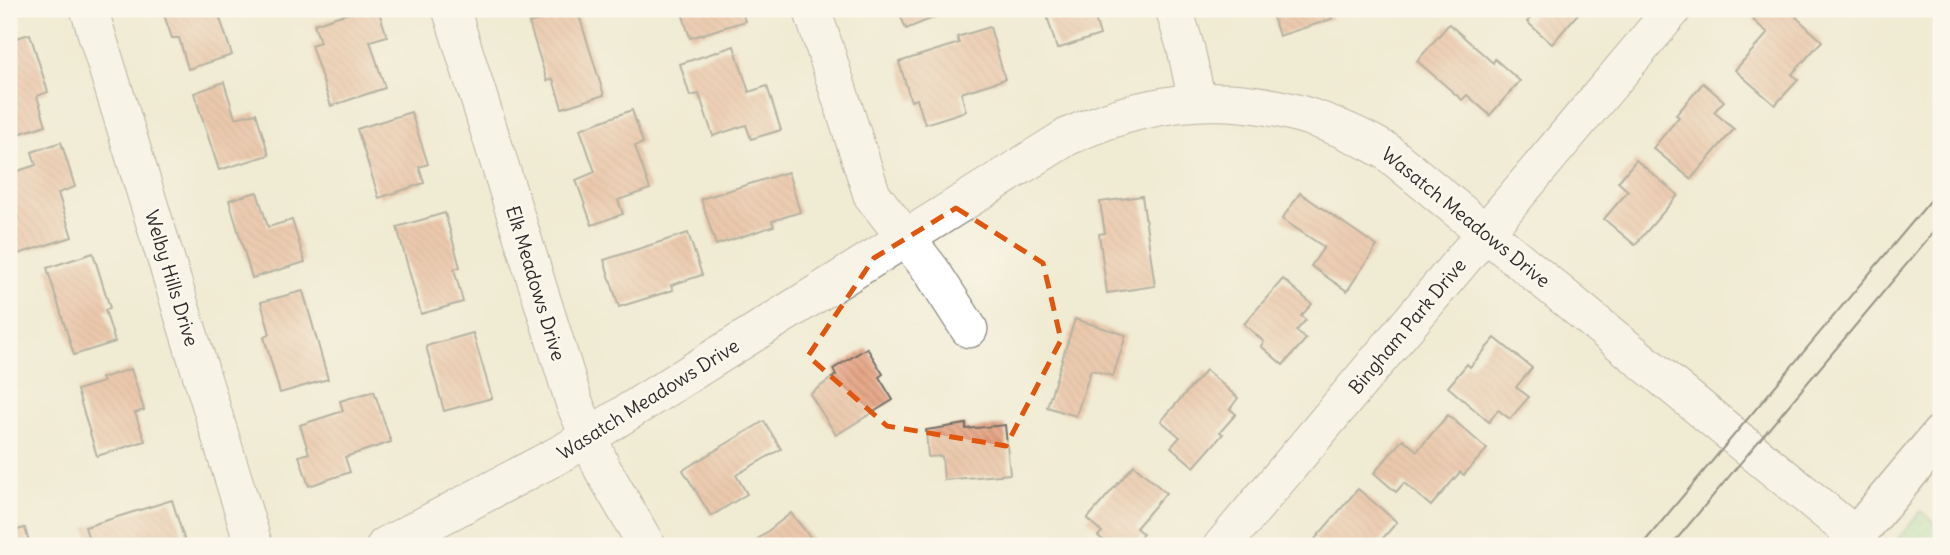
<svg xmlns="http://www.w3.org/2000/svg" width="1950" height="555" font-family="Delius,sans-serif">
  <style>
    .grass { fill: url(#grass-dots); stroke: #5c805e; stroke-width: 2 }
    .building { fill: url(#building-back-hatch) }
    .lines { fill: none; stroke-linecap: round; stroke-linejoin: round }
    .minor-casing { stroke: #706e66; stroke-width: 39 }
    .major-casing { stroke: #706e66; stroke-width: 41 }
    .minor { stroke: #fff; stroke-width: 37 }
    .major { stroke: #fff; stroke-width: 38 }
    .tram { stroke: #2b2b2b; stroke-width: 2 }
    .marked { fill: none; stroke: #df570e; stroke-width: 5; stroke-dasharray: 14 9; stroke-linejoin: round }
    .labels { text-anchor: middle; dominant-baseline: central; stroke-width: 5; stroke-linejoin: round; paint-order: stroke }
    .street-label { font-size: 19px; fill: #2b2b2b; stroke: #fbf7ec }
  </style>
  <defs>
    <pattern id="grass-dots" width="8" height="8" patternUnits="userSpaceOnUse" patternTransform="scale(1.75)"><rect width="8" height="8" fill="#8dd692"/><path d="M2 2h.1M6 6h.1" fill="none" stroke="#7ab87e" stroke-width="1.8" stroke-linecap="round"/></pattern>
    <pattern id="building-back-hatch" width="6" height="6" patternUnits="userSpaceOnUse" patternTransform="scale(1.75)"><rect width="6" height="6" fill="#e49d7b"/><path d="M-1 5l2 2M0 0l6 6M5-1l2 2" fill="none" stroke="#b98065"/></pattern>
  </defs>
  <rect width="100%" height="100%" fill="#fbf7ec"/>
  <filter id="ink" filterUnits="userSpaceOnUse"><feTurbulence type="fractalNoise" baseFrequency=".0143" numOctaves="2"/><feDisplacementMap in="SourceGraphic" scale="14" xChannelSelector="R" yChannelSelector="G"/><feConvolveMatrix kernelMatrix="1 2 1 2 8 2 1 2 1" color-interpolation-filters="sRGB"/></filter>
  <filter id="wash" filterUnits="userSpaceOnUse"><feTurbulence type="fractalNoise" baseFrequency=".00686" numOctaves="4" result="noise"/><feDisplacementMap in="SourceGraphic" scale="28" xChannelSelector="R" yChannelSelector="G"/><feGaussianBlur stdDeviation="1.57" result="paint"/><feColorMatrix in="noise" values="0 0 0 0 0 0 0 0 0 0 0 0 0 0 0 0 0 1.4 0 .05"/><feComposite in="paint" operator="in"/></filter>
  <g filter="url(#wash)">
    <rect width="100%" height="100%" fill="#f0ebd3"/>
    <polygon class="grass" points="1921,511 1941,528 1941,546 1892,546"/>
    <g id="blocks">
      <g class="building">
        <polygon points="162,9 217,9 232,55 188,69 179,38 172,38"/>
        <polygon points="347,9 378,9 387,36 370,41 385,88 331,106 311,45 320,42 314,24 348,13"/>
        <polygon points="573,9 577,9 604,95 562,108 553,79 547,81 529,23"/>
        <polygon points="681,9 741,9 745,21 690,38"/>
        <polygon points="898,9 949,9 950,11 906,29"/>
        <polygon points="1045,9 1100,9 1102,16 1095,18 1100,35 1057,49"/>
        <polygon points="1261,9 1328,9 1332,19 1279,36 1271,10 1262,12"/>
        <polygon points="1523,9 1582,9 1552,44 1527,22 1532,16"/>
        <polygon points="1763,9 1803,9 1796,17 1822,41 1792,74 1798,80 1775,105 1735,70 1768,33 1753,20"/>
        <polygon points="1449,24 1493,63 1495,59 1520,81 1490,115 1467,95 1462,100 1417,61"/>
        <polygon points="990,27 1005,79 961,93 966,111 925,124 917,99 911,101 899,62 959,43 957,37"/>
        <polygon points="30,34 48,92 37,96 46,125 9,137 9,40"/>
        <polygon points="734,46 749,92 767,86 781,130 751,139 746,125 713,136 699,94 690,96 680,64"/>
        <polygon points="224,82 235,118 256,113 269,155 219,170 194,93"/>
        <polygon points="1703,83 1724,101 1714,112 1734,129 1691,179 1653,148 1679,117 1676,115"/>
        <polygon points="632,110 643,143 635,146 650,189 618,200 623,214 592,225 576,180 595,172 580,129"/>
        <polygon points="411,112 428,164 419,167 424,183 379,198 357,129"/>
        <polygon points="61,142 75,187 58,193 72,237 18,254 9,224 9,221 18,218 9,189 9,174 36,165 32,152"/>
        <polygon points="1636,160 1678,195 1635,245 1604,219 1628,191 1618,182"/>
        <polygon points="788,172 800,212 772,221 774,226 716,245 701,199"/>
        <polygon points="257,192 268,227 292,220 305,262 252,278 229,200"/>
        <polygon points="1300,193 1377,246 1347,291 1311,266 1324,247 1282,219"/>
        <polygon points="1142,196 1155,286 1107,293 1099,234 1105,233 1100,202"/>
        <polygon points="445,213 460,267 454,269 463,302 421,314 397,227"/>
        <polygon points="688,233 702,275 671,285 673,290 619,307 604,260"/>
        <polygon points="93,253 110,308 105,310 115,342 74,355 47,268"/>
        <polygon points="1283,279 1312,304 1301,316 1306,320 1296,331 1306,339 1283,365 1261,346 1264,342 1244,324"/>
        <polygon points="303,291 328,379 280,393 264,337 270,334 261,302"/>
        <polygon points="1075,319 1126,335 1113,376 1091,370 1076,416 1047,407"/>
        <polygon points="473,333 492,398 444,411 426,346"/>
        <polygon points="1495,338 1532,368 1516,387 1529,397 1510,419 1498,410 1489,422 1448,387 1467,364 1470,367"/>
        <polygon points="867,348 883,374 879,377 893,400 836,435 810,394 836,375 833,369"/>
        <polygon points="131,369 144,410 135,413 145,441 97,456 77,390 103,382 101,378"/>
        <polygon points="1206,370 1238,398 1230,409 1236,414 1220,432 1223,434 1194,467 1171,447 1180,437 1161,421"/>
        <polygon points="374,391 391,442 345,457 350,472 309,486 299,456 309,453 300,425 343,411 340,401"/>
        <polygon points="1448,415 1487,449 1464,475 1460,472 1431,506 1404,483 1396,492 1374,473 1403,439 1417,451"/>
        <polygon points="764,421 781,449 736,475 747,494 711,516 683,470"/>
        <polygon points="966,424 966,429 1005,425 1010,474 944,480 942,456 928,457 926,430"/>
        <polygon points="1134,465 1166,493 1136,528 1143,534 1132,546 1110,546 1098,536 1102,532 1087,519"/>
        <polygon points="1358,489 1397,522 1376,546 1318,546 1320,544 1315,539"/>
        <polygon points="172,500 185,542 170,546 91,546 85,527"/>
        <polygon points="791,513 817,546 749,546"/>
        <polygon points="25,528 30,546 9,546 9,532"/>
      </g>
    </g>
  </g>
  <g filter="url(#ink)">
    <use href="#blocks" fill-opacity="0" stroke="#706e66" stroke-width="2"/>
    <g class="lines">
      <g class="minor-casing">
        <g id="minor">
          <polyline points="89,9 254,546"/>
          <polyline points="451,9 574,402 602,468 647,546"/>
          <polyline points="812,9 872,195 931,270 969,329"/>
          <polyline points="1174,9 1186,49 1197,101"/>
          <path d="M 385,546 L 564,452 L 1067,137 C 1178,85 1280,91 1386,151 L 1856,536"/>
          <polyline points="1222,546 1673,9"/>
        </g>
      </g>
      <g class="major-casing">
        <polyline id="major" points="1847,546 1941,434"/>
      </g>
      <use href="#minor" class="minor"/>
      <use href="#major" class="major"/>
      <g class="tram">
        <polyline points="1641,546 1941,188"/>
        <polyline points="1671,546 1941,223"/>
      </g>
    </g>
  </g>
  <path d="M0 0H1950V555H0ZM 956,208 L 1043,263 L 1061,340 L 1006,446 L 887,426 L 808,356 L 874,258 Z" fill="#f0ebd3" fill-opacity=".55" fill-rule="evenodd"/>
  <path class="marked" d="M 956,208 L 1043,263 L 1061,340 L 1006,446 L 887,426 L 808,356 L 874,258 Z"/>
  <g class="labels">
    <g class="street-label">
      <text transform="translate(1466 217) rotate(39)">Wasatch Meadows Drive</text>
      <text transform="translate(172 278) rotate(73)">Welby Hills Drive</text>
      <text transform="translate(536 283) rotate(73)">Elk Meadows Drive</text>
      <text transform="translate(1407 326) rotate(-50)">Bingham Park Drive</text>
      <text transform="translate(648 399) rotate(-32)">Wasatch Meadows Drive</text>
    </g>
  </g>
  <rect width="1950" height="555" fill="none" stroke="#fbf7ec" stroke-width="35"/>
</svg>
